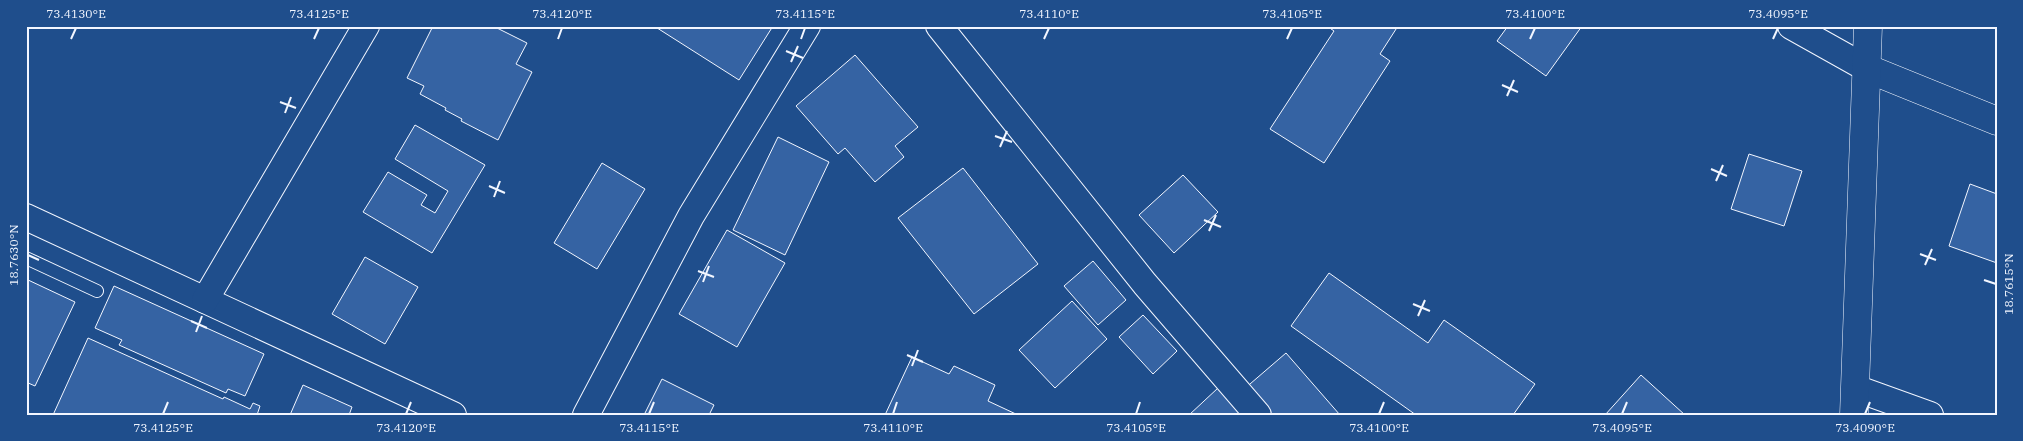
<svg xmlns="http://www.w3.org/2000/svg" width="2023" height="441" font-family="'IBM Plex Serif',serif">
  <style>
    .building { fill: #3563a3; stroke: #f2f6ff }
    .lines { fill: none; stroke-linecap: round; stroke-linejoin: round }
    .service-casing { stroke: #f2f6ff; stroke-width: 14 }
    .minor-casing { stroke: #f2f6ff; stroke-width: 28 }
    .tertiary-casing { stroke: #f2f6ff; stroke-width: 29 }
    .service { stroke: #1f4e8c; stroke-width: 12 }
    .minor { stroke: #1f4e8c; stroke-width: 26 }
    .tertiary { stroke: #1f4e8c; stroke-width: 28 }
    .ticks { fill: none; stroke: #f2f6ff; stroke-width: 2 }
    .neatline { fill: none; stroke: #f2f6ff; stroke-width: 2 }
    .ticks-label { font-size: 12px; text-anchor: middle; fill: #f2f6ff }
  </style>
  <rect width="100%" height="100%" fill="#1f4e8c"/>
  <g class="building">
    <polygon points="433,26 493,26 527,43 516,64 532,72 498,140 461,121 462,119 445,110 446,108 420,94 424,86 407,78"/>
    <polygon points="654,26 773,26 739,80"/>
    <polygon points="1327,26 1398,26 1380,54 1390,61 1324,163 1270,129 1334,31"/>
    <polygon points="1508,26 1582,26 1546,76 1497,41"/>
    <polygon points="855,55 918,127 895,146 904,157 875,182 845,148 838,154 796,106"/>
    <polygon points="415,125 485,165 432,253 363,212 388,172 427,195 421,205 435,213 448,191 395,159"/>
    <polygon points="778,137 829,162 785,255 733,230"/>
    <polygon points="1749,154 1802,171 1784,226 1731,209"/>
    <polygon points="602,163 645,189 597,269 554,243"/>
    <polygon points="963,168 1038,264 974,314 898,218"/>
    <polygon points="1183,175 1218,212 1174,253 1139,215"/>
    <polygon points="1970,184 1997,194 1997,263 1949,246"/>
    <polygon points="727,230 785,263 737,347 679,314"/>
    <polygon points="365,257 418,287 385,344 332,314"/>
    <polygon points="1093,261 1126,300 1098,325 1064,286"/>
    <polygon points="1329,273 1428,343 1444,320 1535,384 1513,415 1416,415 1291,326"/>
    <polygon points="26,279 75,302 35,386 26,382"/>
    <polygon points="114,286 264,354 245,396 228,389 226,393 119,345 122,340 95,328"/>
    <polygon points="1072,301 1107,339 1055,388 1019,350"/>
    <polygon points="1143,315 1177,351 1153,374 1119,337"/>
    <polygon points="88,338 223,399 224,397 250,409 253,403 260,406 257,415 53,415"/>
    <polygon points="1286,353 1340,415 1265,415 1243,390"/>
    <polygon points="912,357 949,374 954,366 995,385 988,401 1018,415 885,415"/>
    <polygon points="1641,375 1685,415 1605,415"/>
    <polygon points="662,379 714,405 709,415 644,415"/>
    <polygon points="303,385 352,407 349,415 290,415"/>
    <polygon points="1218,388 1242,415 1189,415"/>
  </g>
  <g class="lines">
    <g class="service-casing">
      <polyline id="service" points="26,258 97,291"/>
    </g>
    <g class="minor-casing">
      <g id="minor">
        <polyline points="939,26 1145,284 1258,415"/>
        <polyline points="1791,26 1866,68"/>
        <polyline points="26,217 453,415"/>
        <polyline points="205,300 366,26"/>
        <polyline points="1855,388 1930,415"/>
        <polyline points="586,415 691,216 807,26"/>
      </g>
    </g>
    <g class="tertiary-casing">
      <g id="tertiary">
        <polyline points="1866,68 1997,121"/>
        <polyline points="1854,415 1868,26"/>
      </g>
    </g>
    <use href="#service" class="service"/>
    <use href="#minor" class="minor"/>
    <use href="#tertiary" class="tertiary"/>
  </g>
  <path class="ticks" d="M 71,39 L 76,28M 314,39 L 319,28M 558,39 L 562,28M 801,39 L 805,28M 1044,39 L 1049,28M 1287,39 L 1292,28M 1530,39 L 1535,28M 1773,39 L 1778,28M 786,51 L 803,58M 791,62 L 798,46M 1502,85 L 1518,92M 1507,96 L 1514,80M 280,102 L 296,108M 285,113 L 291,97M 995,136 L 1012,142M 1000,147 L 1007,131M 1711,169 L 1727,176M 1716,181 L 1723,165M 489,186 L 505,193M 494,197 L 500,181M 1204,220 L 1221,227M 1209,231 L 1216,215M 1920,254 L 1936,260M 28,255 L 39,260M 1925,265 L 1932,249M 698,271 L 714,277M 1984,280 L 1996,284M 703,282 L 709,266M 1413,304 L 1430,311M 1418,316 L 1425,300M 191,321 L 207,328M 196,332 L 202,316M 907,355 L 923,362M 912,366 L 918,350M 163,414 L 168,402M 406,414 L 411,402M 649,414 L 654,402M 893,414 L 897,402M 1136,414 L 1140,402M 1379,414 L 1384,402M 1622,414 L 1627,402M 1865,414 L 1870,402"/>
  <rect width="2023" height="441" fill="none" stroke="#1f4e8c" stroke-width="55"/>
  <rect x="28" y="28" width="1968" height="386" class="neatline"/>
  <g class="ticks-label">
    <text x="76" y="18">73.4130°E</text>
    <text x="319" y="18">73.4125°E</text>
    <text x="562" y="18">73.4120°E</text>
    <text x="805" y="18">73.4115°E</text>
    <text x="1049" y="18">73.4110°E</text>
    <text x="1292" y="18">73.4105°E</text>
    <text x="1535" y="18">73.4100°E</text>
    <text x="1778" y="18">73.4095°E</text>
    <text transform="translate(14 255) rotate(-90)" y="4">18.7630°N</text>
    <text transform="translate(2009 284) rotate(-90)" y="4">18.7615°N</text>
    <text x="163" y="432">73.4125°E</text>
    <text x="406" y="432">73.4120°E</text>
    <text x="649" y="432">73.4115°E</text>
    <text x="893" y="432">73.4110°E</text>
    <text x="1136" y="432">73.4105°E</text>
    <text x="1379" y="432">73.4100°E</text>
    <text x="1622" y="432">73.4095°E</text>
    <text x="1865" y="432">73.4090°E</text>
  </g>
</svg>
